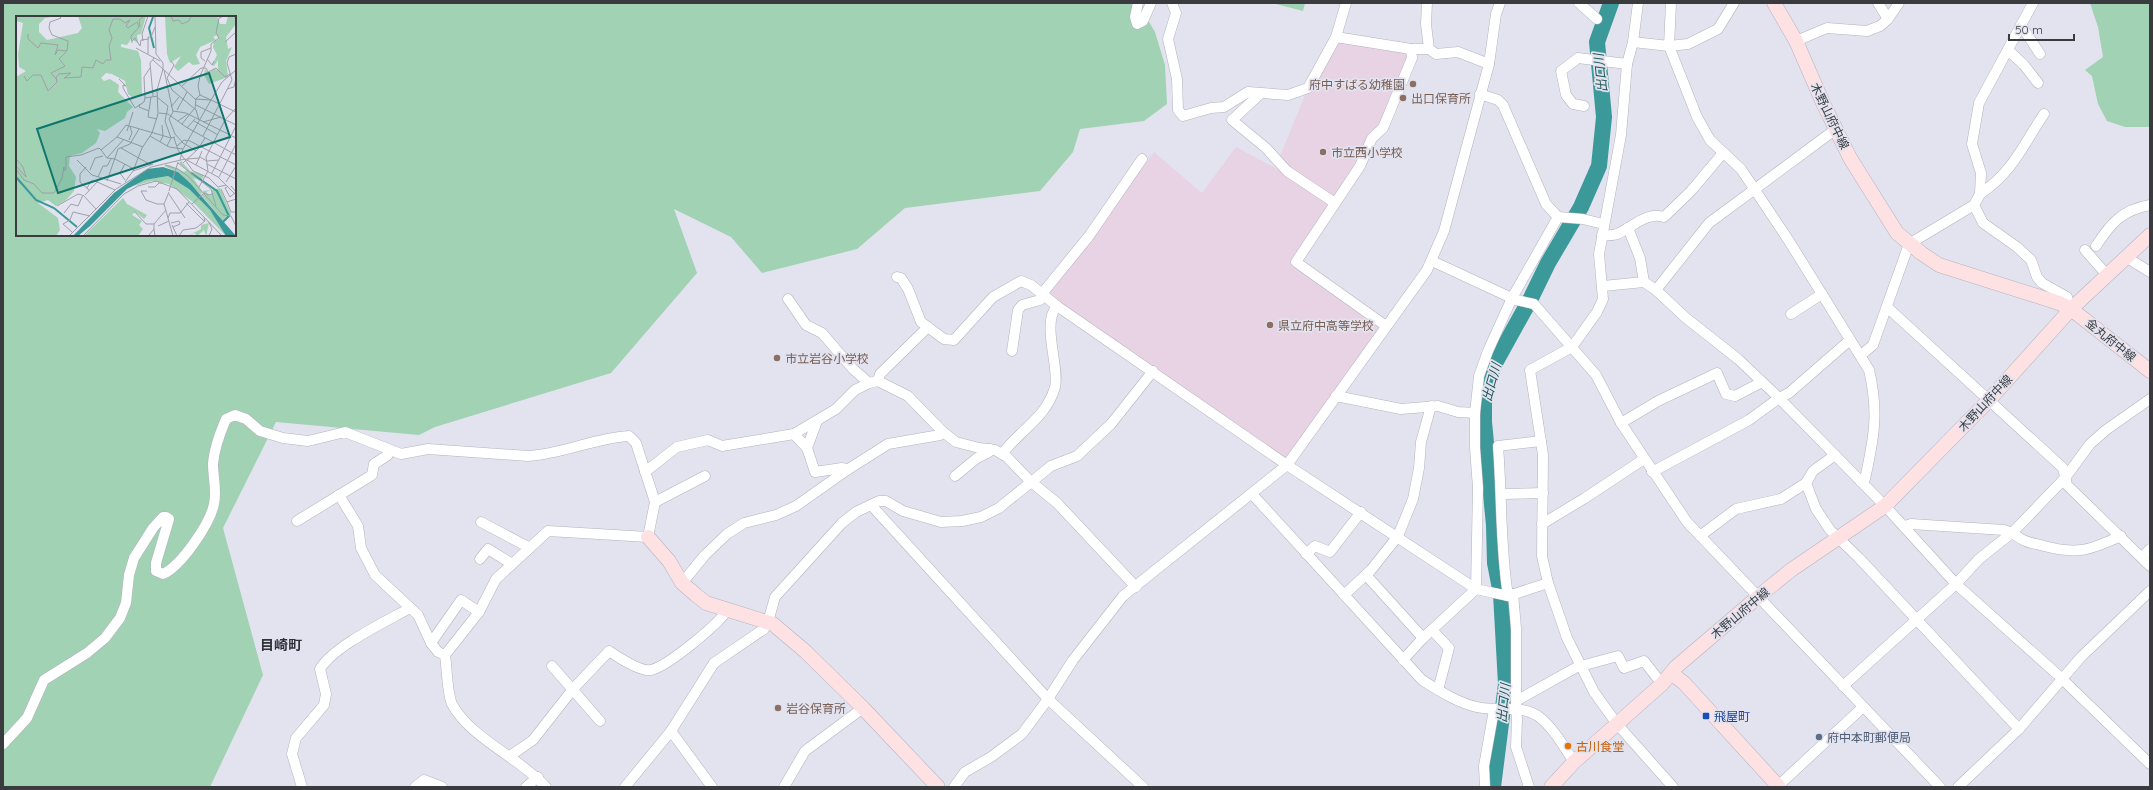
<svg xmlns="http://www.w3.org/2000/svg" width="2153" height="790" font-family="Quicksand,'Noto Sans JP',sans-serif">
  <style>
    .education { fill: #e7d3e3 }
    .green { fill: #a0d2b3; fill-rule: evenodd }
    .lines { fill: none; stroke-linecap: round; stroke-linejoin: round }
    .river { stroke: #3b999a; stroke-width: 16 }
    .street-casing { stroke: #b2b3be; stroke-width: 11 }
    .secondary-casing { stroke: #b2b3be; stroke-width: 15 }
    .street { stroke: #fff; stroke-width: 10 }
    .secondary { stroke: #fee1e2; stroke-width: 14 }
    .education-dot { fill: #8d6e63; stroke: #e2e3ef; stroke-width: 1.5 }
    .transit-dot { fill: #1a4fb4; stroke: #e2e3ef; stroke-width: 1.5 }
    .service-dot { fill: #5c6f8a; stroke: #e2e3ef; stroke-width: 1.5 }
    .food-dot { fill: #e8710a; stroke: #e2e3ef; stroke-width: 1.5 }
    .labels { text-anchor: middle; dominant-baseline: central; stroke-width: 3.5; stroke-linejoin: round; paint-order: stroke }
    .education-label { font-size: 12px; fill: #785e54; stroke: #e2e3ef; text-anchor: start }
    .street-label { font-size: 12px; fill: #3a3b3f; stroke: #e2e3ef }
    .transit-label { font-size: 12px; fill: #164399; stroke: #e2e3ef; text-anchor: start }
    .service-label { font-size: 12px; fill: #4e5e75; stroke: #e2e3ef; text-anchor: start }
    .food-label { font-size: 12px; fill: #c56008; stroke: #e2e3ef; text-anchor: start }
    .water-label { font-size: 13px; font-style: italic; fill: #225758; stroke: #e2e3ef }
    .quarter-label { font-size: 14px; font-weight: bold; fill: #31313a; stroke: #e2e3ef }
    .inset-river { fill: none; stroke: #3b999a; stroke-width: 2 }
    .inset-road { fill: none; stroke: #9fa0a9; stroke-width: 1 }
    .view { fill: #0f766e; fill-opacity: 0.15; stroke: #0f766e; stroke-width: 2 }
    .inset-edge { fill: none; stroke: #3a3b3f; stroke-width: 2 }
  </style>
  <rect width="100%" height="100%" fill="#e2e3ef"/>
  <polygon class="education" points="1336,37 1411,49 1383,128 1372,138 1356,162 1335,203 1296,262 1386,326 1287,465 1044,296 1154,152 1202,193 1236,147 1281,171 1287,171 1280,156 1308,88"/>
  <g class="green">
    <path d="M 3,3 L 1138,3 L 1155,32 L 1165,65 L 1167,104 L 1144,121 L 1080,129 L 1073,152 L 1040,191 L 905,208 L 857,249 L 762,273 L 731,237 L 674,209 L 697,273 L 611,373 L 435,427 L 419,435 L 276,422 L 223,528 L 263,675 L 210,787 L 3,787 ZM 17,17 L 235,17 L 235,235 L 17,235 Z"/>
    <polygon points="1272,3 1305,3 1303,11"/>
    <polygon points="2090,3 2150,3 2150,127 2125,127 2107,121 2098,104 2092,76 2085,70 2103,57 2098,27"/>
  </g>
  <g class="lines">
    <polyline class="river" points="1493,787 1506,684 1501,594 1495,563 1494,525 1484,422 1484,403 1489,379 1495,363 1531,298 1548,263 1581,207 1599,166 1604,117 1597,42 1611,3"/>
    <g class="street-casing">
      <g id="street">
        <polyline points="1138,3 1135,17 1137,24 1143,21 1151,3"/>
        <polyline points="1172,3 1176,13 1168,39 1177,79 1178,110 1183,116 1211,108 1224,107 1248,92 1288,95 1308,88 1336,37 1411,49 1429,49 1436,54 1458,52 1489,64"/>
        <polyline points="1427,3 1426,24 1429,49"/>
        <polyline points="1579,3 1597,19"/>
        <polyline points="1638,3 1633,42 1627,64 1621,135 1599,254 1603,299 1597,312 1572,347 1530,370 1543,455 1542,556 1548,583 1567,638 1594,692 1617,724 1673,787"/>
        <path d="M 1671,3 L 1669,46 L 1697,117 L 1710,140 L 1741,169 L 1789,241 L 1869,370 C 1879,412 1874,438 1865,479 L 1861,482"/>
        <polyline points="1878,3 1888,19"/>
        <polyline points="2021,25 2040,54"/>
        <polyline points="1336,37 1346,3"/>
        <polyline points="1796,41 1827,28 1867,31 1880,26 1888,19 1899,3"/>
        <polyline points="1633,42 1669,46 1688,44 1718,29 1734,3"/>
        <polyline points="2008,50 2024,65 2038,83"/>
        <polyline points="1260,94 1232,120 1266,148 1287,171 1335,203"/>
        <polyline points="1480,94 1498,100 1503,105 1546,204 1558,217 1583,219 1603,224"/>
        <polyline points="1584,106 1573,104 1566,95 1561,71 1578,58 1627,64"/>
        <path d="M 1980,194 C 2013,172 2023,145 2044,114"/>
        <polyline points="1974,205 1983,223 2017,247 2031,260 2037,277 2042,283 2067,297 2071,309"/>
        <polyline points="1628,228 1640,258 1644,282"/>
        <path d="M 1602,235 C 1606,235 1613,236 1617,234 C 1632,228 1646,211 1664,217 L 1691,191 L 1723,153"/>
        <path d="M 2096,246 C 2111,223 2122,210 2150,205"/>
        <polyline points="2085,250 2107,275"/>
        <polyline points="2126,257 2150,272"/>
        <polyline points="1432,261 1516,300 1534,304 1596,375 1621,423 1687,522 1940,787"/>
        <polyline points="897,277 901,278 908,289 921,322 944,339 954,340 993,297 1021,281 1031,285 1057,306 1287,465 1476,589 1508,596 1548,583"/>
        <polyline points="1603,286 1644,282 1656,290 1686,318 1738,359 1779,398 1885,506 1956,584 2058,675 2150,764"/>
        <polyline points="1656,290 1709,223 1836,129"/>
        <polyline points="788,299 806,325 822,333 853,369 869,383"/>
        <polyline points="1887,307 2063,468 2067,485 2150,566"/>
        <polyline points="1791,314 1822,294"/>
        <polyline points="1386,326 1296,262 1360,166 1372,138 1383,128 1412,58 1411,49"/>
        <polyline points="1012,351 1018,310 1022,305 1040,300 1045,290 1089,236 1142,159"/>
        <polyline points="1861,355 1873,345 1909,244 1974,205 1980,194 1981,173 1972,144 1979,103 2033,3"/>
        <polyline points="878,381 880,374 928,327"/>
        <polyline points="1336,396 1401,409 1438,406 1458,412 1475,413"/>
        <polyline points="1621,423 1658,401 1717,373 1726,394 1735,396 1762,382"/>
        <polyline points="794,434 807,448 815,472 842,468 847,470"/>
        <polyline points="807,448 817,421"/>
        <path d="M 1002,454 C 1019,431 1047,417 1055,387 C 1060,368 1041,323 1057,306"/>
        <polyline points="645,472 677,447 708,440 722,446 794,434 836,409 855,390 869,383 878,381 908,396 943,432 956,442 979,448 995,450 1007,457 1030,481 1057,503 1136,587"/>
        <polyline points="1652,472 1749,420 1779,398 1789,393 1850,340"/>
        <polyline points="955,476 977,458 989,452 990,449"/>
        <polyline points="1806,483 1816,509 1830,530 1859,558 2019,729"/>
        <path d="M 1252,494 L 1422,680 C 1438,690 1458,703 1477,707 C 1497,712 1520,704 1538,716 C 1553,727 1564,747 1574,762"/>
        <polyline points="1502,494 1543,493"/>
        <polyline points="339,495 358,526 361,548 375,575 418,615 431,643 438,652 445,655"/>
        <polyline points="655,502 705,476"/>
        <polyline points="871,505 1048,699 1143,787"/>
        <polyline points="297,521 372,475 374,464 388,455 388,450"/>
        <polyline points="481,522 530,548"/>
        <polyline points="1542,524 1585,498 1644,459"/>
        <path d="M 1905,526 L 1911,524 L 2004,530 C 2012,532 2016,536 2023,540 C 2029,543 2037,544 2044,546 C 2078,555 2090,550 2121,536"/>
        <polyline points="1700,536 1736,509 1781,499 1806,483 1813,471 1835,455"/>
        <polyline points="1306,554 1315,546 1330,552 1361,512"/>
        <polyline points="2142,557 2150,549"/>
        <polyline points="480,559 488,549 512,564"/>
        <polyline points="1366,575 1423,638"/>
        <polyline points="682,583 705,555 727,534 744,523 776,515 796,506 847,470 888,444 940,435 943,432"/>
        <polyline points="1513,594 1516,628 1516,709 1517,719 1516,747 1529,787"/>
        <polyline points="1344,595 1371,570 1398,536 1413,499 1419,468 1421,442 1431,406"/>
        <path d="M 1508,596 C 1500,546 1502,496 1498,446 L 1541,441"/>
        <polyline points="1432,630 1449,648 1438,690"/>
        <polyline points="431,643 461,600 479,612"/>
        <polyline points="1403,660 1423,638 1476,589 1478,488 1475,448 1475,413 1479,376 1488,351 1512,298 1558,217"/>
        <polyline points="552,666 600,721"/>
        <polyline points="1843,686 1956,584 1979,559 2013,532 2065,478 2090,444 2106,430 2150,399"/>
        <polyline points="1516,701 1577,667 1618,656 1624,668 1644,661 1662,684"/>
        <polyline points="671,731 712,787"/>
        <path d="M 3,744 L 27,718 L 44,680 L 87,653 L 105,638 L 120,618 L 126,603 L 129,575 L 134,558 L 153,528 L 163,517 L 166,517 L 169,519 L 156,563 L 156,571 L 163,574 C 181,566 210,524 214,504 C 217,491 213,477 213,464 C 214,449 220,433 226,419 L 235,415 L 246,419 L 260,431 L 283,438 L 308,441 L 345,432 L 401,454 L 428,449 L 528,456 C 563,454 594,438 629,436 L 636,443 L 655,502 L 648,537 L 548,531 L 496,579 L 479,612 L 445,655 C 447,668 447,693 452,704 C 470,738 520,758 546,787"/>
        <path d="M 510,756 L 533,740 L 573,689 L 609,651 C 618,657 640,672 651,670 C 668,666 719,624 728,609"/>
        <path d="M 302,787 L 292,754 L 296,738 L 324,705 L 326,694 L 320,669 C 334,646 385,622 410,608"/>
        <polyline points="415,787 424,780 442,787"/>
        <polyline points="526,787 538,777"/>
        <polyline points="625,787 671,731 714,663 764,629 768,622 775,597 842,523 856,512 879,501 886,501 903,511 941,522 962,521 981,517 999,508 1051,466 1077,456 1111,424 1153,371"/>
        <polyline points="784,787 805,751 863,708"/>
        <polyline points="954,787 965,772 991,757 1022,734 1048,699 1073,660 1123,596 1287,465 1427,270 1444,231 1489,64 1496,14 1500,3"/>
        <polyline points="1485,787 1484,766 1494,710"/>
        <polyline points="1777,787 1863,707"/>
        <polyline points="1958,787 2019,729 2081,657 2150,591"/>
      </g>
    </g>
    <g class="secondary-casing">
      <g id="secondary">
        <polyline points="1774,3 1796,41 1823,103 1850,158 1897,233 1921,253 1939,265 2059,303 2071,309 2150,371"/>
        <polyline points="648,537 669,561 682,583 696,595 706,603 773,624 806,652 863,708 938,787"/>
        <polyline points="1671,673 1684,683 1779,787"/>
        <polyline points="1551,787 1574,762 1662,684 1676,667 1765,591 1791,570 1885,506 1989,400 2071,309 2150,235"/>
      </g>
    </g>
    <use href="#street" class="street"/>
    <use href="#secondary" class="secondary"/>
  </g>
  <g class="education-dot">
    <circle cx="1413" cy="84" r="4"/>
    <circle cx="1403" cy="98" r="4"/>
    <circle cx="1323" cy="152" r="4"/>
    <circle cx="1270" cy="325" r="4"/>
    <circle cx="777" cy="358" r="4"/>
    <circle cx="778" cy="708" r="4"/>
  </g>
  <rect class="transit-dot" x="1702" y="712" width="8" height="8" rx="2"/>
  <circle class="service-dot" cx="1819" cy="737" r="4"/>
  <circle class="food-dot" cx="1568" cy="746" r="4"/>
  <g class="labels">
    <g class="education-label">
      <text x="1405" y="84" text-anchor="end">府中すばる幼稚園</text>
      <text x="1411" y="98">出口保育所</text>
      <text x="1331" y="152">市立西小学校</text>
      <text x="1278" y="325">県立府中高等学校</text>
      <text x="785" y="358">市立岩谷小学校</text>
      <text x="786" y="708">岩谷保育所</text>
    </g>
    <g class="street-label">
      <text transform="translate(1830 116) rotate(64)">木野山府中線</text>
      <text transform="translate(2111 340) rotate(39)">金丸府中線</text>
      <text transform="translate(1985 403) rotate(-47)">木野山府中線</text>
      <text transform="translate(1740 613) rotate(-40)">木野山府中線</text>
    </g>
    <g class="transit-label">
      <text x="1714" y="716">飛屋町</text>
    </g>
    <g class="service-label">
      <text x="1827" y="737">府中本町郵便局</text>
    </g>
    <g class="food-label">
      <text x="1576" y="746">古川食堂</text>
    </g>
    <g class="water-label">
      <text transform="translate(1600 73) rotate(-96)">出口川</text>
      <text transform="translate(1491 382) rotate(-74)">出口川</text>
      <text transform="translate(1503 703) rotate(-84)">出口川</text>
    </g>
    <g class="quarter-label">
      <text x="281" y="645">目崎町</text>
    </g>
  </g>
  <g transform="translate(16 16)">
    <rect width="220" height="220" fill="#e2e3ef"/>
    <path d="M 0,0 L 41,0 L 29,2 L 23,8 L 23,16 L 31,24 L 62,17 L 66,12 L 62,0 L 130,0 L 125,18 L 121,19 L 122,27 L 115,23 L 111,29 L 105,28 L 105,31 L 122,35 L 125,44 L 126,80 L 116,81 L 112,78 L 109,65 L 96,58 L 90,57 L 85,62 L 88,65 L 94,63 L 103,69 L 102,76 L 117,91 L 111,96 L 109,102 L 89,115 L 81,113 L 84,117 L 80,127 L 66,137 L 54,140 L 53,150 L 60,161 L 58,175 L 50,184 L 40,190 L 32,184 L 22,187 L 42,202 L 44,214 L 40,220 L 0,220 L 0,61 L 10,55 L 3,51 L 2,38 L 7,7 L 0,5 ZM 149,0 L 201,0 L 204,8 L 210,8 L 212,0 L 220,0 L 220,8 L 210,21 L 212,33 L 216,31 L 210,45 L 212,61 L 193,68 L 188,59 L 189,53 L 192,57 L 198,53 L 202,54 L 202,44 L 198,50 L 196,49 L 201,39 L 197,31 L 198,26 L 203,23 L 201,19 L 197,21 L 200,24 L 184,31 L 180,39 L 184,48 L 177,49 L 173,46 L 162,55 L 158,51 L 165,40 L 154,47 L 151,38 ZM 165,145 L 174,155 L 188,159 L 185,165 L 177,162 L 186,175 L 185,179 L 162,156 L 148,150 L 153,149 L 168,156 L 171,154 L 163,147 ZM 152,160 L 173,173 L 194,194 L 210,220 L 177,186 L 153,168 L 136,165 L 118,170 L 129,164 ZM 204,172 L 215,198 L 208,206 L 186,180 L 187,175 L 195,174 L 190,176 L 195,180 L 196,174 ZM 107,182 L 111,188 L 131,199 L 128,203 L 117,194 L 119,196 L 116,199 L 126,205 L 123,209 L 127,213 L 122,220 L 68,220 ZM 193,207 L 190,220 L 188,214 L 181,220 L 179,217 L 172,220 L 185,213 L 185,209 Z" fill="#a0d2b3"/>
    <path d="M 147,151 L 162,156 L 174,167 L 220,220 L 210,220 L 194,194 L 173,173 L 152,160 L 129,164 L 111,173 L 74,210 L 62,220 L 57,220 L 98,177 L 131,153 Z" fill="#3b999a"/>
    <path class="inset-river" d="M 137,1 L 133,12 L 138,32M 175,157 L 201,175 L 213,200 L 206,207M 0,161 L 20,184 L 38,192 L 61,211"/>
    <path class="inset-road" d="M 43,0 L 45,2 L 34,6 L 33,12 L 36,19 L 52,25 L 51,35M 139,0 L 140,38 L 147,47 L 147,53 L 179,83 L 195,84 L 220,96M 155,0 L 157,5 L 163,4 L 166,8 L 173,5 L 175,0M 12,18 L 12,23 L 22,32 L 25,27 L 42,29 L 39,39 L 42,34 L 51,35M 116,25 L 119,22 L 124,30 L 125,24 L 133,23M 127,25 L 126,18 L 132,0M 209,26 L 220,16M 116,27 L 115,20 L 124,10 L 123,4 L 128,0M 120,32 L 144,45M 132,38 L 132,21 L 135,21 L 139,11M 191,43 L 196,49 L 198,45M 155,45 L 158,49 L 151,62 L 156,74 L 180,94 L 183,104M 189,45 L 185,42 L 185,36 L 195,32M 148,54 L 157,96 L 153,103 L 159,118 L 167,127 L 180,135M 8,60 L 11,65 L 17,59 L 25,59 L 32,75 L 41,66 L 40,61 L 43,58 L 55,57 L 48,62 L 65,61 L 66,51 L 77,52 L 80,44 L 87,48 L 90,44 L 95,44 L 93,30 L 96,22 L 93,14 L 97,3 L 104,3 L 109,7 L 114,4 L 110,10 L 112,12 L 121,6 L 123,11M 103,63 L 110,70 L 107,69 L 107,72 L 119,92 L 128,86 L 129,82 L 142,80M 41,64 L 35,57 L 49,50 L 43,43 L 51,35M 166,70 L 185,52 L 190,52 L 192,56 L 200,52 L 209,61 L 214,58M 211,73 L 218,71 L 220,62M 184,79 L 195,84 L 206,66 L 220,54M 137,80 L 134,47 L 138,42M 135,81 L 132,101 L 141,103M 129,82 L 128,61 L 134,52M 142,82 L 152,90M 124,88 L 123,91 L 133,95M 180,89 L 220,109M 155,91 L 163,81M 179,93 L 180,83 L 184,79 L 182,70 L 184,60 L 195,35 L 195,28 L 203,22 L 200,17 L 203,2 L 208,0M 161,94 L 171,76M 157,95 L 170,97 L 220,122M 143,97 L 152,98 L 170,111 L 220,139M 162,105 L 172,98M 178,105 L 202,119M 187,106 L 205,101M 166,108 L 178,93M 171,112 L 179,103M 111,115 L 117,96M 134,120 L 153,131 L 167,133M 187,120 L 216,64 L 211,47 L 213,41 L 220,38M 101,121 L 110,109 L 155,122 L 159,121M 158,122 L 162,134 L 177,155 L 193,162 L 202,171 L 210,169M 113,124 L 116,117 L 114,110M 172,124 L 220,149M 144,126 L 147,120 L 146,109M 151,130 L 155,122 L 149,105 L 152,90M 161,130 L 168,124 L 172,125M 105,132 L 135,149M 85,134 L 101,121 L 127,131M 85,134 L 91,142 L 99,143 L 118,153M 184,141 L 191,145 L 203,144M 91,142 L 108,123M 0,143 L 7,151 L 10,161 L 0,150M 171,143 L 184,142M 61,144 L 76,159 L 105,168M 164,144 L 167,133 L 195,84M 162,147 L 195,173 L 200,190M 167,147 L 182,133 L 189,122M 109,148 L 104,157 L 109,164M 191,148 L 220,163M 149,149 L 162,153 L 172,160 L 207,199 L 215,200 L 220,210M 180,149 L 186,135M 70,151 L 64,158 L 64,166 L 73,174M 0,153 L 8,164 L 18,168 L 26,177 L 38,177 L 46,162 L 48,151 L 48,155 L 50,153 L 50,141 L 65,139 L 83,132 L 85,134M 74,154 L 79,142 L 87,140M 117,155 L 126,132 L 136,117 L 142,98 L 141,74 L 147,53 L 137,44M 196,157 L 220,110M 82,161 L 87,150 L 91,150 L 95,143M 203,161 L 220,128M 91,165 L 102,133 L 114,128 L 123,113M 109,166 L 117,155 L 137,148M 210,166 L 220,150M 132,171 L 139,171 L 143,167 L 146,167M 183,171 L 192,155 L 190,141 L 193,135 L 209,104 L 220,92M 211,171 L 209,172 L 214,181 L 220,176 L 215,170M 71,172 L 75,165 L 79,165 L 99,174M 205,173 L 211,186M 131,175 L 125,175 L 130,184 L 141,188 L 148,188M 153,175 L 162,146M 153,176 L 148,188 L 157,220M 153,178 L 169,202M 69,179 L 82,165M 170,187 L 188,205M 176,188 L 188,177 L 192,179 L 197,178M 41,190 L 62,178 L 66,179M 220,191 L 220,206M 118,195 L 130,208 L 138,208M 219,196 L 215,196 L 211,186 L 220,183M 48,197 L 55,188 L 62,190 L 67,179 L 80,193M 152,202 L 154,197 L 164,197 L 173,186M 193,206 L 196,213 L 193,220M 155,207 L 163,205 L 164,208 L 157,211M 156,209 L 161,220M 142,210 L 153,205M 138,213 L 138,208 L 150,194M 56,216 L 47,208 L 54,204 L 57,196 L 74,200M 133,219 L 138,213 L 139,220M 53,220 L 100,173 L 135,151 L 169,143 L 202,161 L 220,179M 67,220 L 108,178 L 122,170 L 140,165 L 161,173 L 206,220M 163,220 L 167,214 L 180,212 L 189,205 L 188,202"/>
    <path class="view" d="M 193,57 L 214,121 L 42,177 L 21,113 Z"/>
    <rect width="220" height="220" class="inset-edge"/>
  </g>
  <rect width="2153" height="790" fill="none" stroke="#3a3b3f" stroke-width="8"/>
  <path d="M2009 34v6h65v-6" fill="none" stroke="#3a3b3f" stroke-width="2"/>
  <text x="2015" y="34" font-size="12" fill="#3a3b3f" stroke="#e2e3ef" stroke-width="3" paint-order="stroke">50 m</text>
</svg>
